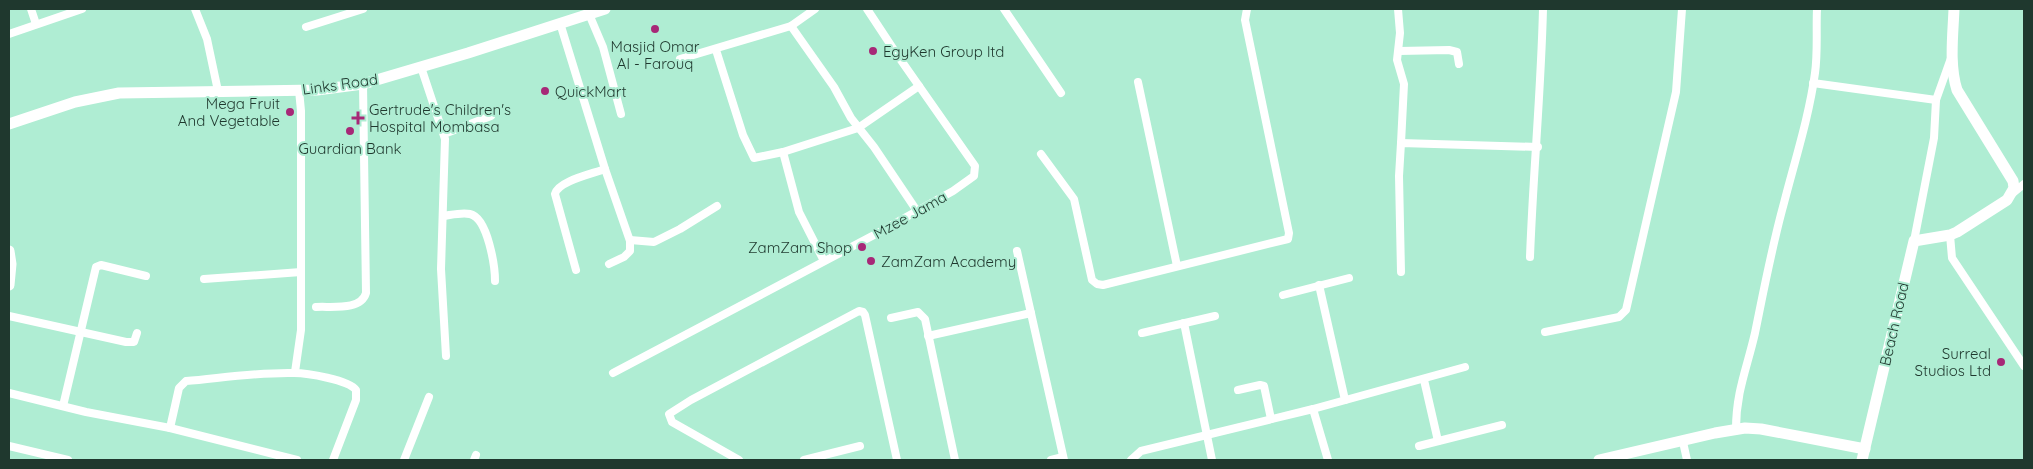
<svg xmlns="http://www.w3.org/2000/svg" width="2033" height="469" font-family="Quicksand,sans-serif">
  <style>
    .lines { fill: none; stroke-linecap: round; stroke-linejoin: round }
    .street { stroke: #fff; stroke-width: 8 }
    .secondary { stroke: #fff; stroke-width: 11 }
    .poi-dot { fill: #a72877; stroke: #afedd3; stroke-width: 2 }
    .labels { text-anchor: middle; dominant-baseline: central; stroke-width: 4; stroke-linejoin: round; paint-order: stroke }
    .poi-label { font-size: 15px; fill: #1f382e; stroke: #afedd3; text-anchor: start }
    .street-label { font-size: 15px; fill: #1f382e; stroke: #afedd3 }
  </style>
  <rect width="100%" height="100%" fill="#afedd3"/>
  <g class="lines">
    <g class="street">
      <polyline points="31,9 36,24"/>
      <polyline points="195,9 207,39 218,91"/>
      <polyline points="1004,9 1061,93"/>
      <polyline points="1398,9 1400,33 1397,60 1404,84 1401,143"/>
      <polyline points="589,14 603,47 621,114"/>
      <polyline points="560,23 605,169 630,241 630,251 624,257 609,264"/>
      <polyline points="791,26 834,87 851,118 874,147 917,211"/>
      <polyline points="306,27 363,9"/>
      <polyline points="9,34 82,9"/>
      <polyline points="716,50 743,135 754,158 783,152 858,128 919,86"/>
      <polyline points="1399,51 1449,50 1457,52 1459,64"/>
      <polyline points="680,59 791,26 815,9"/>
      <polyline points="421,67 445,139 441,269 446,356"/>
      <polyline points="1138,82 1177,266"/>
      <polyline points="1813,83 1936,100"/>
      <polyline points="444,134 491,116"/>
      <polyline points="783,152 799,212 824,261"/>
      <polyline points="1041,154 1074,199 1092,280 1097,284 1103,285 1288,239 1289,233 1245,20 1247,9"/>
      <polyline points="2013,193 2024,184"/>
      <path d="M 443,216 C 451,215 462,212 470,214 C 488,218 495,267 495,281"/>
      <polyline points="1950,235 1952,258 2024,366"/>
      <polyline points="630,240 654,242 680,229 717,206"/>
      <polyline points="1914,241 1934,138 1936,100 1951,58"/>
      <polyline points="1017,251 1064,460"/>
      <path d="M 1530,257 C 1533,174 1541,92 1543,9"/>
      <path d="M 576,270 L 555,194 C 558,181 592,174 605,169"/>
      <polyline points="1401,272 1399,176 1401,143 1538,147"/>
      <polyline points="204,279 301,272"/>
      <polyline points="1319,285 1345,400"/>
      <polyline points="1283,295 1349,278"/>
      <path d="M 316,307 C 331,306 361,311 366,293 L 363,84"/>
      <polyline points="9,316 126,342 134,342 137,333"/>
      <polyline points="891,318 918,312 925,319 955,460"/>
      <polyline points="1184,323 1212,460"/>
      <polyline points="1545,332 1619,317 1626,310 1676,92 1682,9"/>
      <polyline points="1142,333 1215,316"/>
      <polyline points="928,336 1031,313"/>
      <polyline points="295,372 301,330 301,111 299,90"/>
      <polyline points="613,373 874,235 953,191 974,176 975,166 898,56 867,9"/>
      <polyline points="1424,380 1438,441"/>
      <polyline points="1238,390 1260,385 1264,386 1271,419"/>
      <polyline points="9,393 86,412 170,428 297,460"/>
      <polyline points="63,406 96,267 101,265 146,276"/>
      <polyline points="1313,409 1328,460"/>
      <path d="M 170,428 L 179,388 L 186,381 C 221,378 259,372 294,373 C 307,373 349,380 356,390 L 356,400 L 333,460"/>
      <path d="M 1736,429 C 1736,392 1747,368 1755,333 C 1764,289 1772,246 1784,203 C 1795,160 1809,117 1815,73 C 1818,52 1816,30 1817,9"/>
      <polyline points="1683,442 1687,460"/>
      <polyline points="9,446 68,460"/>
      <polyline points="1419,446 1502,425"/>
      <polyline points="404,460 429,397"/>
      <polyline points="474,460 476,455"/>
      <polyline points="739,460 672,422 669,414 691,400 859,311 863,312 865,315 897,460"/>
      <polyline points="804,460 860,446"/>
      <polyline points="1051,460 1063,457"/>
      <polyline points="1131,460 1141,451 1313,409 1465,367"/>
    </g>
    <g class="secondary">
      <polyline points="9,124 75,102 119,93 317,90 363,84 468,53 605,9"/>
      <polyline points="9,251 11,264 9,285"/>
      <polyline points="1599,460 1715,433 1745,428 1761,429 1865,449"/>
      <path d="M 1862,460 L 1914,241 L 1950,235 L 1957,232 L 2007,200 L 2014,188 L 2013,181 L 1957,90 C 1949,65 1953,35 1954,9"/>
    </g>
  </g>
  <g class="poi-dot">
    <circle cx="655" cy="29" r="5"/>
    <circle cx="873" cy="51" r="5"/>
    <circle cx="545" cy="91" r="5"/>
    <circle cx="290" cy="112" r="5"/>
    <path d="M355.5 110.5h5v5h5v5h-5v5h-5v-5h-5v-5h5z"/>
    <circle cx="350" cy="131" r="5"/>
    <circle cx="862" cy="247" r="5"/>
    <circle cx="871" cy="261" r="5"/>
    <circle cx="2001" cy="362" r="5"/>
  </g>
  <g class="labels">
    <g class="poi-label">
      <text x="655" y="46" text-anchor="middle">Masjid Omar<tspan x="655" dy="17">Al - Farouq</tspan></text>
      <text x="883" y="51">EgyKen Group ltd</text>
      <text x="555" y="91">QuickMart</text>
      <text x="280" y="103" text-anchor="end">Mega Fruit<tspan x="280" dy="17">And Vegetable</tspan></text>
      <text x="369" y="109">Gertrude's Children's<tspan x="369" dy="17">Hospital Mombasa</tspan></text>
      <text x="350" y="148" text-anchor="middle">Guardian Bank</text>
      <text x="852" y="247" text-anchor="end">ZamZam Shop</text>
      <text x="881" y="261">ZamZam Academy</text>
      <text x="1991" y="353" text-anchor="end">Surreal<tspan x="1991" dy="17">Studios Ltd</tspan></text>
    </g>
    <g class="street-label">
      <text transform="translate(340 84) rotate(-8)">Links Road</text>
      <text transform="translate(910 215) rotate(-29)">Mzee Jama</text>
      <text transform="translate(1894 324) rotate(-77)">Beach Road</text>
    </g>
  </g>
  <rect width="2033" height="469" fill="none" stroke="#1f382e" stroke-width="20"/>
</svg>
